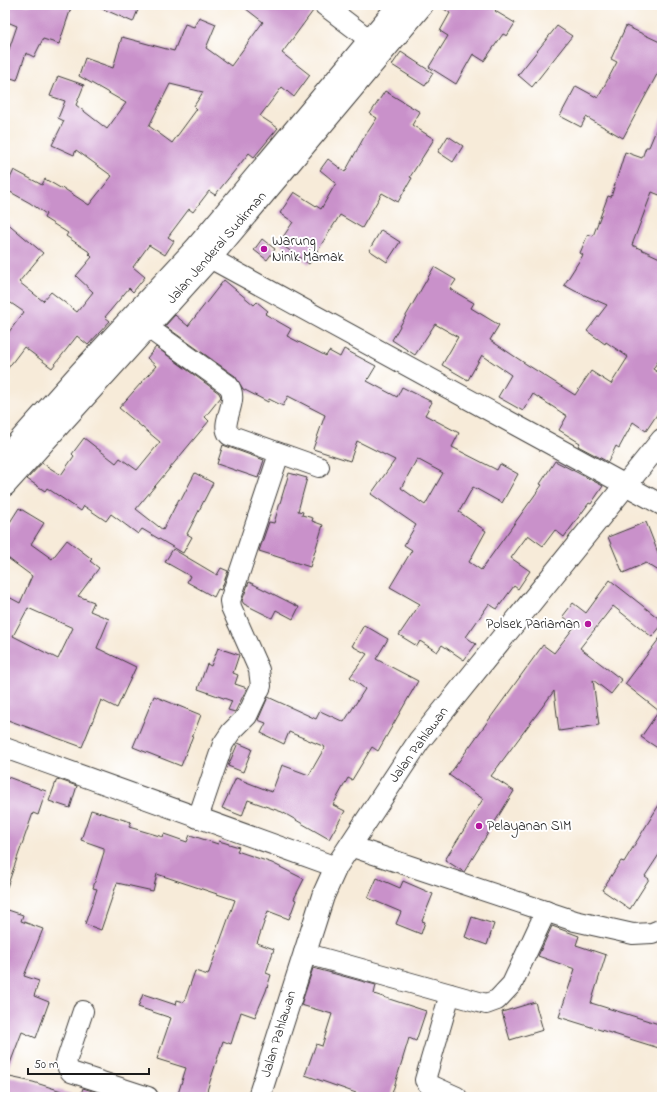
<svg xmlns="http://www.w3.org/2000/svg" width="667" height="1102" font-family="'Indie Flower',sans-serif">
  <style>
    .building { fill: #c991ca; fill-rule: evenodd }
    .lines { fill: none; stroke-linecap: round; stroke-linejoin: round }
    .street-casing { stroke: #3d3b38; stroke-width: 22 }
    .secondary-casing { stroke: #3d3b38; stroke-width: 24 }
    .primary-casing { stroke: #3d3b38; stroke-width: 24 }
    .street { stroke: #fff; stroke-width: 20 }
    .secondary { stroke: #fff; stroke-width: 22 }
    .primary { stroke: #fff; stroke-width: 22 }
    .poi-dot { fill: #b5179e; stroke: #fff; stroke-width: 1.5 }
    .labels { text-anchor: middle; dominant-baseline: central; stroke-width: 4; stroke-linejoin: round; paint-order: stroke }
    .poi-label { font-size: 14px; fill: #1c1c1c; stroke: #fff; text-anchor: start }
    .street-label { font-size: 14px; fill: #1c1c1c; stroke: #fff }
  </style>
  <rect width="100%" height="100%" fill="#fff"/>
  <filter id="ink" filterUnits="userSpaceOnUse"><feTurbulence type="fractalNoise" baseFrequency=".025" numOctaves="2"/><feDisplacementMap in="SourceGraphic" scale="8" xChannelSelector="R" yChannelSelector="G"/><feConvolveMatrix kernelMatrix="1 2 1 2 8 2 1 2 1" color-interpolation-filters="sRGB"/></filter>
  <filter id="wash" filterUnits="userSpaceOnUse"><feTurbulence type="fractalNoise" baseFrequency=".012" numOctaves="4" result="noise"/><feDisplacementMap in="SourceGraphic" scale="16" xChannelSelector="R" yChannelSelector="G"/><feGaussianBlur stdDeviation="0.9" result="paint"/><feColorMatrix in="noise" values="0 0 0 0 0 0 0 0 0 0 0 0 0 0 0 0 0 1.4 0 .05"/><feComposite in="paint" operator="in"/></filter>
  <g filter="url(#wash)">
    <rect width="100%" height="100%" fill="#f7ebd9"/>
    <g id="blocks">
      <g class="building">
        <polygon points="11,5 72,5 59,44 43,39 34,57 26,53 17,80 5,76 5,61 17,26 5,21"/>
        <polygon points="94,5 140,5 133,22"/>
        <path d="M 241,5 L 304,5 L 313,11 L 282,53 L 310,75 L 294,97 L 282,87 L 260,116 L 278,128 L 254,157 L 249,153 L 215,195 L 209,191 L 193,212 L 189,209 L 168,237 L 174,241 L 165,255 L 149,245 L 133,267 L 145,277 L 133,292 L 129,288 L 105,317 L 110,321 L 88,345 L 77,336 L 52,368 L 24,347 L 5,372 L 5,337 L 24,312 L 5,299 L 5,221 L 43,253 L 19,282 L 43,301 L 51,292 L 77,312 L 93,292 L 76,276 L 92,257 L 89,254 L 91,253 L 66,236 L 68,233 L 44,218 L 46,214 L 30,203 L 5,189 L 14,170 L 42,185 L 45,179 L 62,189 L 63,188 L 89,205 L 112,176 L 76,150 L 74,155 L 52,145 L 64,121 L 58,118 L 65,101 L 50,96 L 58,76 L 84,85 L 76,105 L 107,129 L 126,103 L 79,76 L 85,58 L 113,68 L 122,37 L 174,51 L 185,24 L 194,27 L 199,17 L 216,24 L 206,48 L 231,66 L 263,22 ZM 170,84 L 203,92 L 194,106 L 197,109 L 172,143 L 149,126 Z"/>
        <polygon points="438,5 500,5 495,11 515,23 507,36 503,34 484,61 473,54 456,84 429,67 448,36 440,31 450,13"/>
        <polygon points="557,26 572,36 532,87 518,75"/>
        <polygon points="626,26 662,43 662,65 623,138 586,117 581,127 560,116 576,86 598,98 617,62 611,59"/>
        <polygon points="401,52 433,73 425,86 392,65"/>
        <polygon points="385,91 420,112 412,125 434,139 410,177 412,178 398,202 382,193 362,228 340,215 309,264 279,243 293,222 280,213 294,192 321,209 336,183 320,170 328,159 345,172 363,139 377,118 370,114"/>
        <polygon points="662,116 662,196 652,192 632,245 662,259 662,355 653,369 662,375 662,407 646,431 633,422 619,448 616,446 608,462 578,446 580,443 559,430 567,416 533,394 523,411 498,397 511,375 482,355 468,380 442,365 458,337 435,324 415,355 392,340 434,267 456,280 450,289 474,303 471,308 499,325 490,340 526,364 575,395 591,371 611,384 628,357 606,342 605,344 587,331 607,305 575,291 564,285 583,255 580,253 588,234 593,236 608,196 611,197 625,152 642,158 646,147 649,147"/>
        <polygon points="448,136 463,146 453,162 438,152"/>
        <polygon points="381,230 400,242 387,262 369,250"/>
        <polygon points="262,239 275,249 267,260 254,250"/>
        <path d="M 224,280 L 254,305 L 257,302 L 268,311 L 265,314 L 291,329 L 287,336 L 326,356 L 329,351 L 340,357 L 344,349 L 376,366 L 367,381 L 397,397 L 402,387 L 432,402 L 425,415 L 459,433 L 452,447 L 497,470 L 500,464 L 518,474 L 502,503 L 473,487 L 459,512 L 486,531 L 469,562 L 481,570 L 542,485 L 540,484 L 555,461 L 603,486 L 591,504 L 589,503 L 564,537 L 555,530 L 543,546 L 528,535 L 511,558 L 530,571 L 518,589 L 514,586 L 497,609 L 489,604 L 466,637 L 476,644 L 464,660 L 442,645 L 437,652 L 420,641 L 417,646 L 399,635 L 420,604 L 390,587 L 412,550 L 404,545 L 416,525 L 371,494 L 395,460 L 357,441 L 350,461 L 313,449 L 325,415 L 288,396 L 283,406 L 269,399 L 268,402 L 243,389 L 235,376 L 165,326 L 175,315 L 188,326 ZM 417,459 L 443,473 L 425,505 L 401,488 Z"/>
        <polygon points="156,347 219,393 221,397 205,417 209,421 136,509 163,530 179,499 181,500 195,473 213,483 187,534 192,537 183,553 142,529 138,534 111,514 106,521 84,506 81,511 47,488 45,491 27,479 42,463 61,475 74,456 72,454 84,438 116,463 120,458 137,470 160,442 119,408 156,366 147,358"/>
        <polygon points="223,445 264,460 258,478 217,464"/>
        <polygon points="289,473 307,478 298,511 303,512 302,515 313,518 312,521 323,525 310,567 259,551 269,522 274,523"/>
        <path d="M 19,508 L 44,523 L 31,544 L 52,559 L 67,540 L 92,559 L 90,561 L 99,568 L 78,596 L 94,602 L 90,611 L 109,619 L 97,648 L 136,667 L 117,708 L 101,700 L 82,747 L 5,719 L 5,595 L 20,603 L 32,576 L 5,556 L 5,530 ZM 28,608 L 73,628 L 58,659 L 13,636 Z"/>
        <polygon points="646,522 662,563 662,573 646,563 623,573 608,537"/>
        <polygon points="173,549 217,575 221,568 228,571 221,590 218,589 214,597 187,582 190,576 165,562"/>
        <polygon points="610,580 662,621 662,625 652,637 613,606 580,648 622,680 611,694 593,680 599,725 559,731 554,691 491,776 514,791 464,872 445,860 483,799 449,775 543,645 554,653 575,626 563,616 573,603 586,613"/>
        <polygon points="249,582 299,607 293,619 276,610 272,618 244,604 242,601"/>
        <polygon points="364,625 388,639 376,659 418,681 378,751 372,747 352,780 348,778 333,805 345,811 329,839 282,812 248,800 242,816 222,808 236,778 272,792 282,765 309,775 325,747 289,732 284,744 261,733 266,723 258,720 268,697 316,719 320,711 344,722 365,689 350,677 367,654 352,646"/>
        <polygon points="662,635 662,751 641,737 659,711 625,684"/>
        <polygon points="218,648 239,655 233,673 238,675 235,684 247,688 235,712 228,710 232,701 198,689 207,664 211,666"/>
        <polygon points="154,696 201,715 181,766 133,747"/>
        <polygon points="238,743 252,749 243,772 228,766"/>
        <polygon points="5,776 46,791 38,815 33,813 7,887 5,887"/>
        <polygon points="57,779 77,786 70,808 49,801"/>
        <polygon points="662,800 662,850 645,876 649,879 630,909 602,890 621,861 624,862"/>
        <polygon points="91,810 131,822 129,827 163,837 164,834 187,842 190,835 218,844 219,841 239,847 237,851 272,863 304,879 294,899 296,900 289,919 268,911 257,943 274,949 266,973 271,975 266,991 255,1017 241,1012 231,1044 223,1041 205,1097 177,1097 186,1068 157,1059 171,1018 138,1007 143,994 176,1005 177,1000 184,1002 195,971 208,975 235,900 157,874 153,891 117,883 101,930 85,924 97,889 93,888 104,852 104,848 81,840"/>
        <polygon points="377,878 400,888 403,881 433,894 422,921 425,922 421,934 396,924 401,912 368,898"/>
        <polygon points="5,909 23,915 21,921 43,929 24,976 39,981 34,996 49,1002 36,1038 22,1032 6,1074"/>
        <polygon points="472,917 494,924 487,945 465,937"/>
        <polygon points="552,926 579,936 576,945 606,955 591,1003 662,1025 662,1049 559,1017 575,969 538,956"/>
        <polygon points="313,968 376,985 374,994 426,1011 416,1041 409,1038 391,1097 354,1097 356,1093 305,1075 316,1044 322,1046 332,1014 301,1005"/>
        <polygon points="535,1002 543,1030 510,1040 502,1012"/>
        <polygon points="5,1076 33,1082 71,1094 70,1097 5,1097"/>
        <polygon points="83,1088 111,1097 80,1097"/>
      </g>
    </g>
  </g>
  <g filter="url(#ink)">
    <use href="#blocks" fill-opacity="0" stroke="#3d3b38" stroke-width="1"/>
    <g class="lines">
      <g class="street-casing">
        <g id="street">
          <polyline points="324,5 383,50"/>
          <polyline points="210,258 662,505"/>
          <path d="M 147,327 L 228,385 C 241,400 219,422 229,435 L 319,467"/>
          <polyline points="5,748 336,867"/>
          <polyline points="198,818 223,744 231,732 247,716 261,686 259,670 231,607 230,601 279,454"/>
          <polyline points="350,846 575,921 633,934 652,933 662,929"/>
          <polyline points="304,953 486,1004 497,1000 512,984 546,911"/>
          <polyline points="450,994 425,1080 428,1084 457,1097"/>
          <polyline points="83,1011 66,1062 68,1068 71,1072 148,1097"/>
        </g>
      </g>
      <g class="secondary-casing">
        <polyline id="secondary" points="259,1097 323,896 336,867 419,741 662,440"/>
      </g>
      <g class="primary-casing">
        <g id="primary">
          <polyline points="5,457 80,373 196,248 399,5"/>
          <polyline points="5,485 210,258 422,5"/>
        </g>
      </g>
      <use href="#street" class="street"/>
      <use href="#secondary" class="secondary"/>
      <use href="#primary" class="primary"/>
    </g>
  </g>
  <g class="poi-dot">
    <circle cx="264" cy="249" r="4"/>
    <circle cx="588" cy="624" r="4"/>
    <circle cx="479" cy="826" r="4"/>
  </g>
  <g class="labels">
    <g class="poi-label">
      <text x="272" y="241">Warung<tspan x="272" dy="16">Ninik Mamak</tspan></text>
      <text x="580" y="624" text-anchor="end">Polsek Pariaman</text>
      <text x="487" y="826">Pelayanan SIM</text>
    </g>
    <g class="street-label">
      <text transform="translate(217 248) rotate(-49)">Jalan Jenderal Sudirman</text>
      <text transform="translate(419 745) rotate(-54)">Jalan Pahlawan</text>
      <text transform="translate(279 1034) rotate(-73)">Jalan Pahlawan</text>
    </g>
  </g>
  <rect width="667" height="1102" fill="none" stroke="#fff" stroke-width="20"/>
  <path d="M28 1068v6h121v-6" fill="none" stroke="#1c1c1c" stroke-width="2"/>
  <text x="34" y="1068" font-size="12" fill="#1c1c1c" stroke="#ffffff" stroke-width="3" paint-order="stroke">50 m</text>
</svg>
